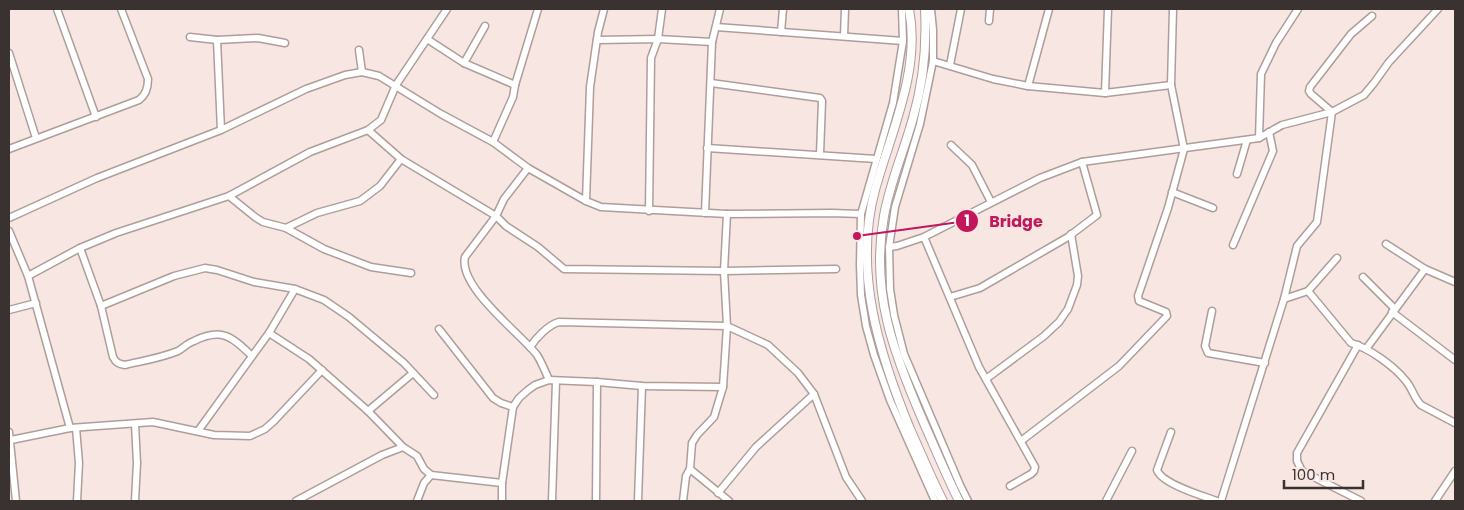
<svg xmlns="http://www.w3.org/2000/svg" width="1464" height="510" font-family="Poppins,sans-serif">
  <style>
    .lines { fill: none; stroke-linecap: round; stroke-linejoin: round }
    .minor-casing { stroke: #ae9e9b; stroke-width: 9 }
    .major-casing { stroke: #ae9e9b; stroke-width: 10 }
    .minor { stroke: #fff; stroke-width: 6 }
    .major { stroke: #fff; stroke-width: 8 }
    .leader { fill: none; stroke: #c2185b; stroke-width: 2 }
    .callout-dot { fill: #c2185b; stroke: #f8e6e2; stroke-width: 2 }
    .mark-label { font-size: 15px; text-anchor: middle; font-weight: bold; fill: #fff }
    .callout-label { font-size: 16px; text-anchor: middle; font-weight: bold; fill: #c2185b; stroke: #f8e6e2; stroke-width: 4; stroke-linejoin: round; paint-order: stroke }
  </style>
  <rect width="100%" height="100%" fill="#f8e6e2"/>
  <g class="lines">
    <g class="minor-casing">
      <g id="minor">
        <polyline points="57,9 96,117"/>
        <polyline points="902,9 903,41 893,103 861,214 860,265 861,295 866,326 874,355 890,400 935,501"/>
        <polyline points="931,9 933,30 933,61 920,124 895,207 889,247 890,289 894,315 904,354 960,485 968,501"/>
        <polyline points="989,21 990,9"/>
        <polyline points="716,27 903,41"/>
        <polyline points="781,32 783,9"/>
        <polyline points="844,36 845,9"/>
        <polyline points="190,37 217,40 258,38 285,43"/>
        <polyline points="427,39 464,63 515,85"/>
        <polyline points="217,40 221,130"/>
        <polyline points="597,40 658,39 712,42"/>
        <polyline points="359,50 362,72"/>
        <polyline points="9,53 36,138"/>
        <polyline points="933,61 993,79 1028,86 1105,93 1171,85"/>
        <polyline points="464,63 485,26"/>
        <polyline points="950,65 961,9"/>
        <polyline points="711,83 820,98 822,101 820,154"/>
        <polyline points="1028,86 1049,9"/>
        <polyline points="1105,93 1108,9"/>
        <polyline points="368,130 401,159 496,216 506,226 538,247 564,269 724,271 836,269"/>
        <polyline points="1259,138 1261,74 1276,43 1298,9"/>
        <polyline points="493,142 513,97 515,85 538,9"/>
        <polyline points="951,145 972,165 991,202"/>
        <polyline points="707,148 876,159"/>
        <path d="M 9,149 L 139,100 C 146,95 148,88 148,79 L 121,9"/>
        <path d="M 528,168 L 504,199 L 496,216 L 465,257 C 458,287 520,333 537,355 C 542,363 545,371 549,380"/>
        <polyline points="1237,174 1247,140"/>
        <polyline points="1172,192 1213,208"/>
        <polyline points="229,196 255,217 263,222 286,228 324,249 371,267 411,273"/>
        <polyline points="586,201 590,87 598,32 604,9"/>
        <polyline points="649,211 651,58 658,39 662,9"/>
        <polyline points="705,213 712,42 720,9"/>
        <polyline points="9,218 97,178 221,130 306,89 345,75 362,72 379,76 441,114 493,142 528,168 586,201 601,207 727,214 832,213 861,214"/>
        <polyline points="286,228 317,213 360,201 380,186 401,159"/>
        <polyline points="9,231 28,276 70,428"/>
        <polyline points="924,237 979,367 1035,467 1034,471 1031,474 1010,486"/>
        <polyline points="1386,244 1425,269 1455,282"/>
        <polyline points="1233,245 1273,151 1269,132"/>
        <polyline points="889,247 897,246 924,237 1040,178 1082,162 1259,138 1282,125 1332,112 1364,95 1374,83 1389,62 1438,9"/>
        <path d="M 80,248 L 101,306 L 113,357 C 116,363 119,364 125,365 C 142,361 161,358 178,351 C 183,348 188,343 194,341 C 222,327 232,337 252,356"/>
        <polyline points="28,276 80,248 116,233 229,196 310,152 368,130 381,120 396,85 447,9"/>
        <polyline points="1363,277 1395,309"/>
        <polyline points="1308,291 1337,258"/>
        <polyline points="950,297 980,288 1068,237 1097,215 1082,162"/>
        <polyline points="1284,299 1297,246 1317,222 1332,112 1311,94 1309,91 1310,87 1351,34 1372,16"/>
        <polyline points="101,306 174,276 205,268 217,270 254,282 295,289 324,300 349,317 404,363 434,395"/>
        <polyline points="9,310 36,303"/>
        <polyline points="1212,311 1205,346 1208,353 1265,363"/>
        <polyline points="1392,312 1455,360"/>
        <polyline points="439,329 493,398 501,403 513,407"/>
        <polyline points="269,333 309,359 368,411 403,447 417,456 424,469 431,475 502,483"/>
        <polyline points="1358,345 1297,453 1297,461 1302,471 1361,501"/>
        <path d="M 530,347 C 536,338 548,325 559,322 L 727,326 L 768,345 L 798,373 L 814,394 L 846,477 L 862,501"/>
        <polyline points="1366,349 1425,269"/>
        <polyline points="986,379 1044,336 1059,322 1068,309 1077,285 1078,276 1071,234"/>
        <polyline points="368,411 413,373"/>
        <polyline points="135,424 137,463 135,501"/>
        <polyline points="76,428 79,463 77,501"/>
        <polyline points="198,431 269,333 295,289"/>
        <polyline points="9,432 16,501"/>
        <path d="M 1171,432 L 1157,470 C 1162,484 1203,496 1217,501"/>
        <polyline points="11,440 70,428 153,422 214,435 250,436 265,429 274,421 322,370"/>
        <polyline points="1021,441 1119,366 1167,316 1166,312 1139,301 1138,296 1168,208 1184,149 1171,85 1173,9"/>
        <polyline points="690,469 729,501"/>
        <polyline points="718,493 756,447 814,394"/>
        <polyline points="296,501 382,455 403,447"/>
        <polyline points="417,501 424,483 431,475"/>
        <polyline points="502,501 502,483 513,407 519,398 528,390 535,385 549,380 597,382 642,386 723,387"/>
        <polyline points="552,501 556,381"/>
        <polyline points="596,501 597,382"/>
        <polyline points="638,501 642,386"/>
        <polyline points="683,501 686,476 690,469 692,443 697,435 714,417 723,387 727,326 724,271 727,214"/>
        <polyline points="1106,501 1132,451"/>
        <path d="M 1221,501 L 1284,299 L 1308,291 L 1351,343 C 1369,348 1394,366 1406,381 C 1412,388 1414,398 1421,405 L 1455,423"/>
        <polyline points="1435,501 1455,471"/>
      </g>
    </g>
    <g class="major-casing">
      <g id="major">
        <path d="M 909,9 C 921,70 891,132 875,190 C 853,271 879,353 910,429 C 921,453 931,478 943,501"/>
        <path d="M 925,9 C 927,47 924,80 913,118 C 904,151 890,182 884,216 C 870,292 894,354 923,421 C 935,448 946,475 959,501"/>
      </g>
    </g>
    <use href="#minor" class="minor"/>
    <use href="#major" class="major"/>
  </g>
  <path class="leader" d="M857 236L967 221"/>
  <g class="callout-dot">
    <circle cx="857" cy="236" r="5"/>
    <circle cx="967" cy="221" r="12"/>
  </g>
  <g class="mark-label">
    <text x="967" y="226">1</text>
  </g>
  <g class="callout-label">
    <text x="1016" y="227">Bridge</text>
  </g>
  <rect width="1464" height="510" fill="none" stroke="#393231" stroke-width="20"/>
  <path d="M1284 480v8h79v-8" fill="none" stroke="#393231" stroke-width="2.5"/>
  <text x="1292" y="480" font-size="15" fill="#393231" stroke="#f8e6e2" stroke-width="4" paint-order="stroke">100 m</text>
</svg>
